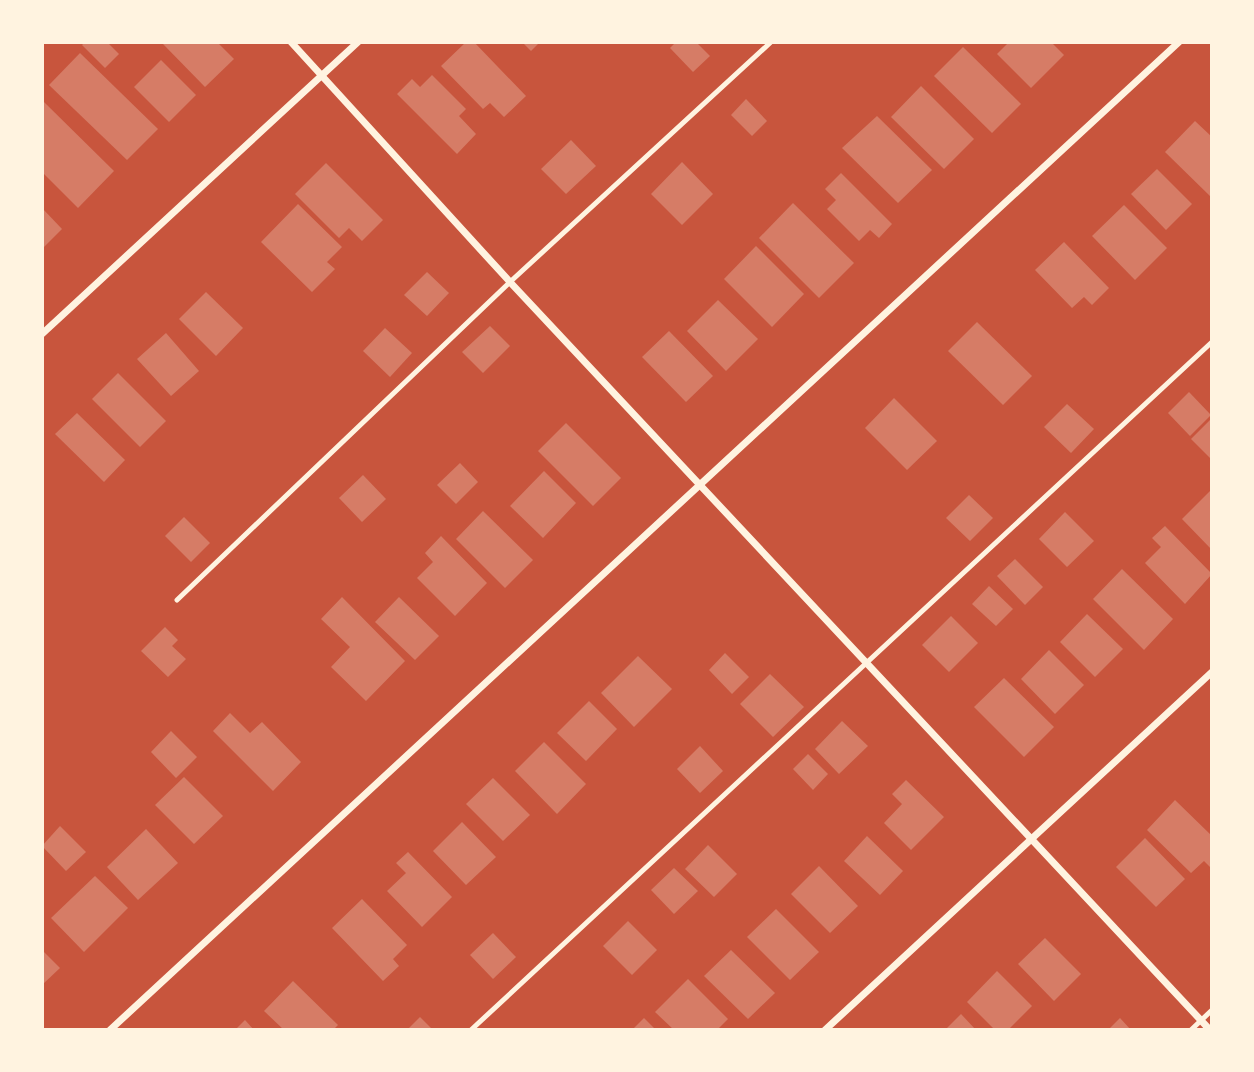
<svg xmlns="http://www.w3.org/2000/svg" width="1254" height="1072" font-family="'Zilla Slab',serif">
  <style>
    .building { fill: #d67c66 }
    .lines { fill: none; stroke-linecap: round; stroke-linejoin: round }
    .service { stroke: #fff3e0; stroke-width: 5 }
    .minor { stroke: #fff3e0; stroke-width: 7 }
  </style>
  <rect width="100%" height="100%" fill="#c8553d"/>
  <g class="building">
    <polygon points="85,42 107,42 119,54 105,68 82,45"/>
    <polygon points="165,42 217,42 234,59 205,87 163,44"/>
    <polygon points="466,42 474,42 526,96 504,117 490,103 483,109 441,66"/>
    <polygon points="522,42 540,42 531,51"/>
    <polygon points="676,42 696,42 710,56 693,72 670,48"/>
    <polygon points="1009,42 1051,42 1064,55 1031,88 997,54"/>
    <polygon points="963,47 1021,104 992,133 934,76"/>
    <polygon points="80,53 158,129 127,160 49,85"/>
    <polygon points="161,60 196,95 169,122 134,87"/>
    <polygon points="432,75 466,109 459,116 476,134 457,154 397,94 412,79 420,87"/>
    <polygon points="921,86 974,139 944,169 891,117"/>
    <polygon points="746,99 767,121 752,136 731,115"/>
    <polygon points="44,102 114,171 78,208 42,172"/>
    <polygon points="877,116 932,170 898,203 842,148"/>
    <polygon points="1195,121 1212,137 1212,198 1165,152"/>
    <polygon points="571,140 596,166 566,194 541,169"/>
    <polygon points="682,162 713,194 682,225 651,194"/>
    <polygon points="326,163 383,220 362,241 349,228 339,238 295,194"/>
    <polygon points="1157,169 1192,204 1166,230 1131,194"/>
    <polygon points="841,173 892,224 879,238 870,230 859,241 827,209 836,200 825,189"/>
    <polygon points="793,203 854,263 819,298 759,238"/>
    <polygon points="298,204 342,247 327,262 335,269 312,292 261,242"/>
    <polygon points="1124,205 1167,248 1135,280 1092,236"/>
    <polygon points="42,208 62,229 42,249"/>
    <polygon points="1064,242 1109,288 1092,305 1084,297 1072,308 1035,270"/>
    <polygon points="756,246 804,294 772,327 724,279"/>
    <polygon points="427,272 449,293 427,316 404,295"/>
    <polygon points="206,292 243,328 216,356 179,319"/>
    <polygon points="718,300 758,339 726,371 687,331"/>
    <polygon points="977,322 1032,376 1003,405 948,351"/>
    <polygon points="490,326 510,346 483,373 462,352"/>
    <polygon points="385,328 412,353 390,377 363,351"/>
    <polygon points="669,331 713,376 686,402 642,357"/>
    <polygon points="166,333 199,371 171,396 137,359"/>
    <polygon points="118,373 166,421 140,447 92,399"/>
    <polygon points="1189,392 1211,415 1190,436 1168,413"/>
    <polygon points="894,398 937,441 907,470 865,428"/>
    <polygon points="1067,404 1094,429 1071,453 1044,427"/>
    <polygon points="77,413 125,460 104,482 55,434"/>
    <polygon points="1212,418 1212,456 1210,458 1191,439"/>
    <polygon points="566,423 621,478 593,506 538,451"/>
    <polygon points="460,463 478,482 456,504 437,485"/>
    <polygon points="544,471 576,503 543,538 510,506"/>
    <polygon points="363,475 386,499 362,522 339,498"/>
    <polygon points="1212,489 1212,550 1182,519"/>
    <polygon points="969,495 993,518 970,541 946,518"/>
    <polygon points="483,511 533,560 505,588 456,539"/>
    <polygon points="1065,512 1094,541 1067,567 1039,539"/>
    <polygon points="184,517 210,543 191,562 165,536"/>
    <polygon points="1165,526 1212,574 1185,604 1145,563 1161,547 1152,538"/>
    <polygon points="441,536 487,583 455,616 417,578 433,562 425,553"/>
    <polygon points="1015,559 1043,587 1025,605 997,576"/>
    <polygon points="1122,569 1173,619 1144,650 1093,599"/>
    <polygon points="989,586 1013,609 996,626 972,604"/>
    <polygon points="342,597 405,661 366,701 331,667 350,647 321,619"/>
    <polygon points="399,597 439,636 415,660 375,622"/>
    <polygon points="1087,614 1123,649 1095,677 1060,642"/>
    <polygon points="951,616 978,643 949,672 922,645"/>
    <polygon points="165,627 178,640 172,646 186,659 168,677 141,651"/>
    <polygon points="1049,650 1084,685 1055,714 1021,679"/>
    <polygon points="725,653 749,677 732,694 709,670"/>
    <polygon points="638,656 672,689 634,727 601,693"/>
    <polygon points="770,674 804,707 773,737 740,704"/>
    <polygon points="1004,678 1054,727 1024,757 974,707"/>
    <polygon points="589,701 617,729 586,761 557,733"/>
    <polygon points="230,713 250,733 262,722 301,762 273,791 213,731"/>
    <polygon points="842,721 868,746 839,774 815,749"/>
    <polygon points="171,731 197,757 176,778 151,752"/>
    <polygon points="544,742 586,784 557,814 515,771"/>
    <polygon points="700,746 723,771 700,793 677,769"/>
    <polygon points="808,754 828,774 813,790 793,769"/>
    <polygon points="184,777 223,816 194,844 155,805"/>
    <polygon points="493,778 530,815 503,841 466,804"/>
    <polygon points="906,780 944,817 911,850 884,823 902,804 892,794"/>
    <polygon points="1175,800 1212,836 1212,869 1204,861 1191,873 1147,830"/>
    <polygon points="462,822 496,857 466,885 433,851"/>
    <polygon points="60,826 86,852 66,871 42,846"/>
    <polygon points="146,829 178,863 138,900 107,867"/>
    <polygon points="867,836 903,871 880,895 844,861"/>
    <polygon points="1145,838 1185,879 1156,907 1116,867"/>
    <polygon points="708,845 737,874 714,897 685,869"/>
    <polygon points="408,852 452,897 422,927 387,891 406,873 396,863"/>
    <polygon points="819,866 858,906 830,933 791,894"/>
    <polygon points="674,868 698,891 674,914 651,890"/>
    <polygon points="95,876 128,908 84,952 51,918"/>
    <polygon points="362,899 407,945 393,959 399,966 383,981 332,928"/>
    <polygon points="776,909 819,952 790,980 747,937"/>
    <polygon points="628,921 657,950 632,975 603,946"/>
    <polygon points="493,933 516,957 493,979 470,955"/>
    <polygon points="1045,938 1081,974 1054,1001 1018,964"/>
    <polygon points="42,950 60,968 42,985"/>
    <polygon points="731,950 775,993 748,1019 704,976"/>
    <polygon points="997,971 1032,1006 1008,1030 995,1030 967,1002"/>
    <polygon points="688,979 728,1019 717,1030 674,1030 655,1012"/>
    <polygon points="293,981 338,1025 333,1030 284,1030 264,1011"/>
    <polygon points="961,1014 976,1030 945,1030"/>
    <polygon points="420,1017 433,1030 407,1030"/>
    <polygon points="644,1018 656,1030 632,1030"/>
    <polygon points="1120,1018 1131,1030 1108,1030"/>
    <polygon points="245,1020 254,1030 235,1030"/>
  </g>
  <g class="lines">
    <g class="service">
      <polyline points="177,600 510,282 771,42"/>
      <polyline points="471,1030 1212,342"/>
      <polyline points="1191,1030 1212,1010"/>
    </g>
    <g class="minor">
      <polyline points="291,42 510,282 1210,1030"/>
      <polyline points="42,334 358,42"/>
      <polyline points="110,1030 1179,42"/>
      <polyline points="825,1030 1212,672"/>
    </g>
  </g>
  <rect width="1254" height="1072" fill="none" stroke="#fff3e0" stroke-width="88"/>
</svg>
